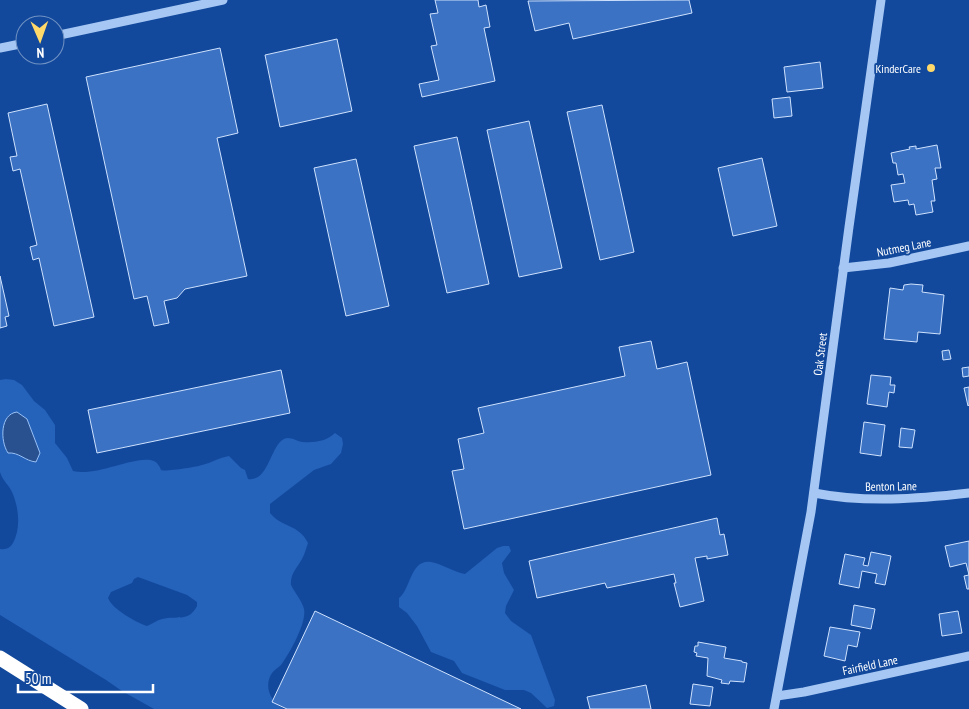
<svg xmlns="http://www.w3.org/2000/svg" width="969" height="709" font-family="'PT Sans Narrow',sans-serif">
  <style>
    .green { fill: #2562ba; fill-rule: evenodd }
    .water { fill: #29518f; stroke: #98c1f7 }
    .building { fill: #3b72c3; stroke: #cfe2fe }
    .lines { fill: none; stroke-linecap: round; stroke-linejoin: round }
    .minor { stroke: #a6c7f4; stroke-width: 9 }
    .highway { stroke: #fff; stroke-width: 15 }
    .poi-dot { fill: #ffd969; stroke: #12499c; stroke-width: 2 }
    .labels { text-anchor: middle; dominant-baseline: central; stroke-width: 4; stroke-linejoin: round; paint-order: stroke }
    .poi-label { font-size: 12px; fill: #fff; stroke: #12499c; text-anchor: end }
    .street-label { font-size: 12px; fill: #fff; stroke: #12499c }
  </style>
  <rect width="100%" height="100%" fill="#12499c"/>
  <g class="green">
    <path d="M 6,379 L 14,380 L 22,385 L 34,401 L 45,410 L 55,425 L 55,443 L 67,458 L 73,471 C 97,477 137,454 154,461 C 158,463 160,467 161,470 C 165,472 196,467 202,465 C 212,463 217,458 229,456 L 241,468 L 245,470 L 248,479 C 267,482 270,451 281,441 C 288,434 295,441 303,442 C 314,443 327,441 335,433 L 342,438 L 343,444 L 341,453 L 331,464 L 314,470 L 270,504 L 270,513 C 282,528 299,524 308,543 C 306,548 305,554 302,559 C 297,568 290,574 291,585 C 295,593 302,601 304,609 C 307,623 289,654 281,665 C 278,668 274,670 272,673 C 263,687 271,702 284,709 L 154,709 L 122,691 L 106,680 L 0,615 L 0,549 C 6,550 10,548 13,543 C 21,528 19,508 12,492 C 9,485 2,480 0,472 L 0,380 ZM 14,452 L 40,453 L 32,462 ZM 138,577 L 187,595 L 197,602 L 197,606 C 188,623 177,615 162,619 C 157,620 152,624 147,626 C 136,622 113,610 108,598 L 111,592 L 132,583 L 134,579 Z"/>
    <path d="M 503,546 L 509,546 L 511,551 L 502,563 L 504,573 L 514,590 L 506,606 L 505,613 L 511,621 L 531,635 L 555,700 L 554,706 L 547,708 L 531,693 L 524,690 L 505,690 L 462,673 L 454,661 L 431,652 L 417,626 L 407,613 L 399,607 L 399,598 C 411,589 410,559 431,562 C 443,564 453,572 465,574 L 497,548 Z"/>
  </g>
  <path class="water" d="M 17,412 L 27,419 L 40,453 L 36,462 C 25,461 19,452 8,453 C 0,441 0,414 17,412 Z"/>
  <g class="building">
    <polygon points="435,0 478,0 479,7 486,5 490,27 484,28 495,81 422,97 419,84 439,80 431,46 437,45 430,14 438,13"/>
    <polygon points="689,0 692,13 573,39 569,23 535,31 528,1"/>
    <polygon points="337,39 352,111 280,127 265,55"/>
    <polygon points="220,48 238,133 217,138 247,276 185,289 177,298 164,301 169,323 154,326 147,296 134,299 86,77"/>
    <polygon points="820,62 823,88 787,92 784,67"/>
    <polygon points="790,97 792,116 774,118 772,99"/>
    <polygon points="47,104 94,317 54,326 39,258 33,260 30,247 37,245 20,169 13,171 10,157 17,156 8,113"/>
    <polygon points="602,105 634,252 600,260 567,112"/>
    <polygon points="529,121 562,268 519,277 487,130"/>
    <polygon points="457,137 489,284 447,293 414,146"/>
    <polygon points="937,145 941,168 935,168 937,179 932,180 935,201 931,201 933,212 916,215 914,204 909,205 908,200 894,202 891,185 905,183 903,174 898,175 896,163 893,163 891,153 910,149 909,147 916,146 916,149"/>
    <polygon points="762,158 777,226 733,236 718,168"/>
    <polygon points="356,159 389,306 346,316 314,168"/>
    <polygon points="0,276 9,316 5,317 7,326 0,328"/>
    <polygon points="911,284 923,285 922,292 944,295 940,334 918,332 917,342 884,339 890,288 903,290 904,285"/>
    <polygon points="651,341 657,369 687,362 711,475 464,529 452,471 464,469 458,439 484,433 478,408 625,376 619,347"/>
    <polygon points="949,350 951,359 943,360 942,351"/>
    <polygon points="969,367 969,376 963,377 962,368"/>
    <polygon points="281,370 290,413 97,453 88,410"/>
    <polygon points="871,375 891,377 890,385 895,385 894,393 889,392 887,407 867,404"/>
    <polygon points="969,387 969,405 968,406 964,388"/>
    <polygon points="864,422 885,425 881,456 860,453"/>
    <polygon points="901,428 915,430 912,448 899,447"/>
    <polygon points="717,518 720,535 724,534 728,555 707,559 707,556 695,558 704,601 680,607 674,583 676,583 674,574 607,588 605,583 537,598 529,561"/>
    <polygon points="969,541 969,589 967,589 964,576 969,575 966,563 950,567 945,546"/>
    <polygon points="871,552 891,556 885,585 875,583 877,574 862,571 859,588 839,584 845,554 865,558 863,565 868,566"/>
    <polygon points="854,605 875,609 871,629 851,625"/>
    <polygon points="315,611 521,709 287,709 272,702"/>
    <polygon points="958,611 962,633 942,636 939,614"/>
    <polygon points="830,627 860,632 857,647 848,645 845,661 824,656"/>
    <polygon points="698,642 726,647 724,658 742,661 742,662 747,663 744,682 730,681 729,684 721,683 722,680 707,676 708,658 696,656 697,653 694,652 695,646 698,646"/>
    <polygon points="693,684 713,687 710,706 690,704"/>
    <polygon points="646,685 651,709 590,709 587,697"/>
  </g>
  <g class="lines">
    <g class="minor">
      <polyline points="55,36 223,0"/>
      <polyline points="0,48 25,43"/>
      <polyline points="843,268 889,263 969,246"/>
      <path d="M 814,493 C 865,503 917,499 969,493"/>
      <polyline points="777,696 804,692 969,656"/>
      <polyline points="774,709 811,512 849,227 881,0"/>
    </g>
    <polyline class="highway" points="0,658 81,709"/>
  </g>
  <circle class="poi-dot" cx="931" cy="68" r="5"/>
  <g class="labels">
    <g class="poi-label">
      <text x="921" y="68">KinderCare</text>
    </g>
    <g class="street-label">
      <text transform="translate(904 247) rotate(-11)">Nutmeg Lane</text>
      <text transform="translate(820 354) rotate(-83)">Oak Street</text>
      <text transform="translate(891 486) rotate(-1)">Benton Lane</text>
      <text transform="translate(870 665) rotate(-12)">Fairfield Lane</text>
    </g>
  </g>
  <g transform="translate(40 40) rotate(178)"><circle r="24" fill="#12499c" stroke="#7192c4"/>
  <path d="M0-4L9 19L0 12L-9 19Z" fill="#ffd969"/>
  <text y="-8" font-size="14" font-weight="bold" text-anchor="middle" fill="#ffffff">N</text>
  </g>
  <path d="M18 684v8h135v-8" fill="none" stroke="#ffffff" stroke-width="2.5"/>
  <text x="25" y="684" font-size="15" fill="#ffffff" stroke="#12499c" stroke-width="4" paint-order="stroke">50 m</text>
</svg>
